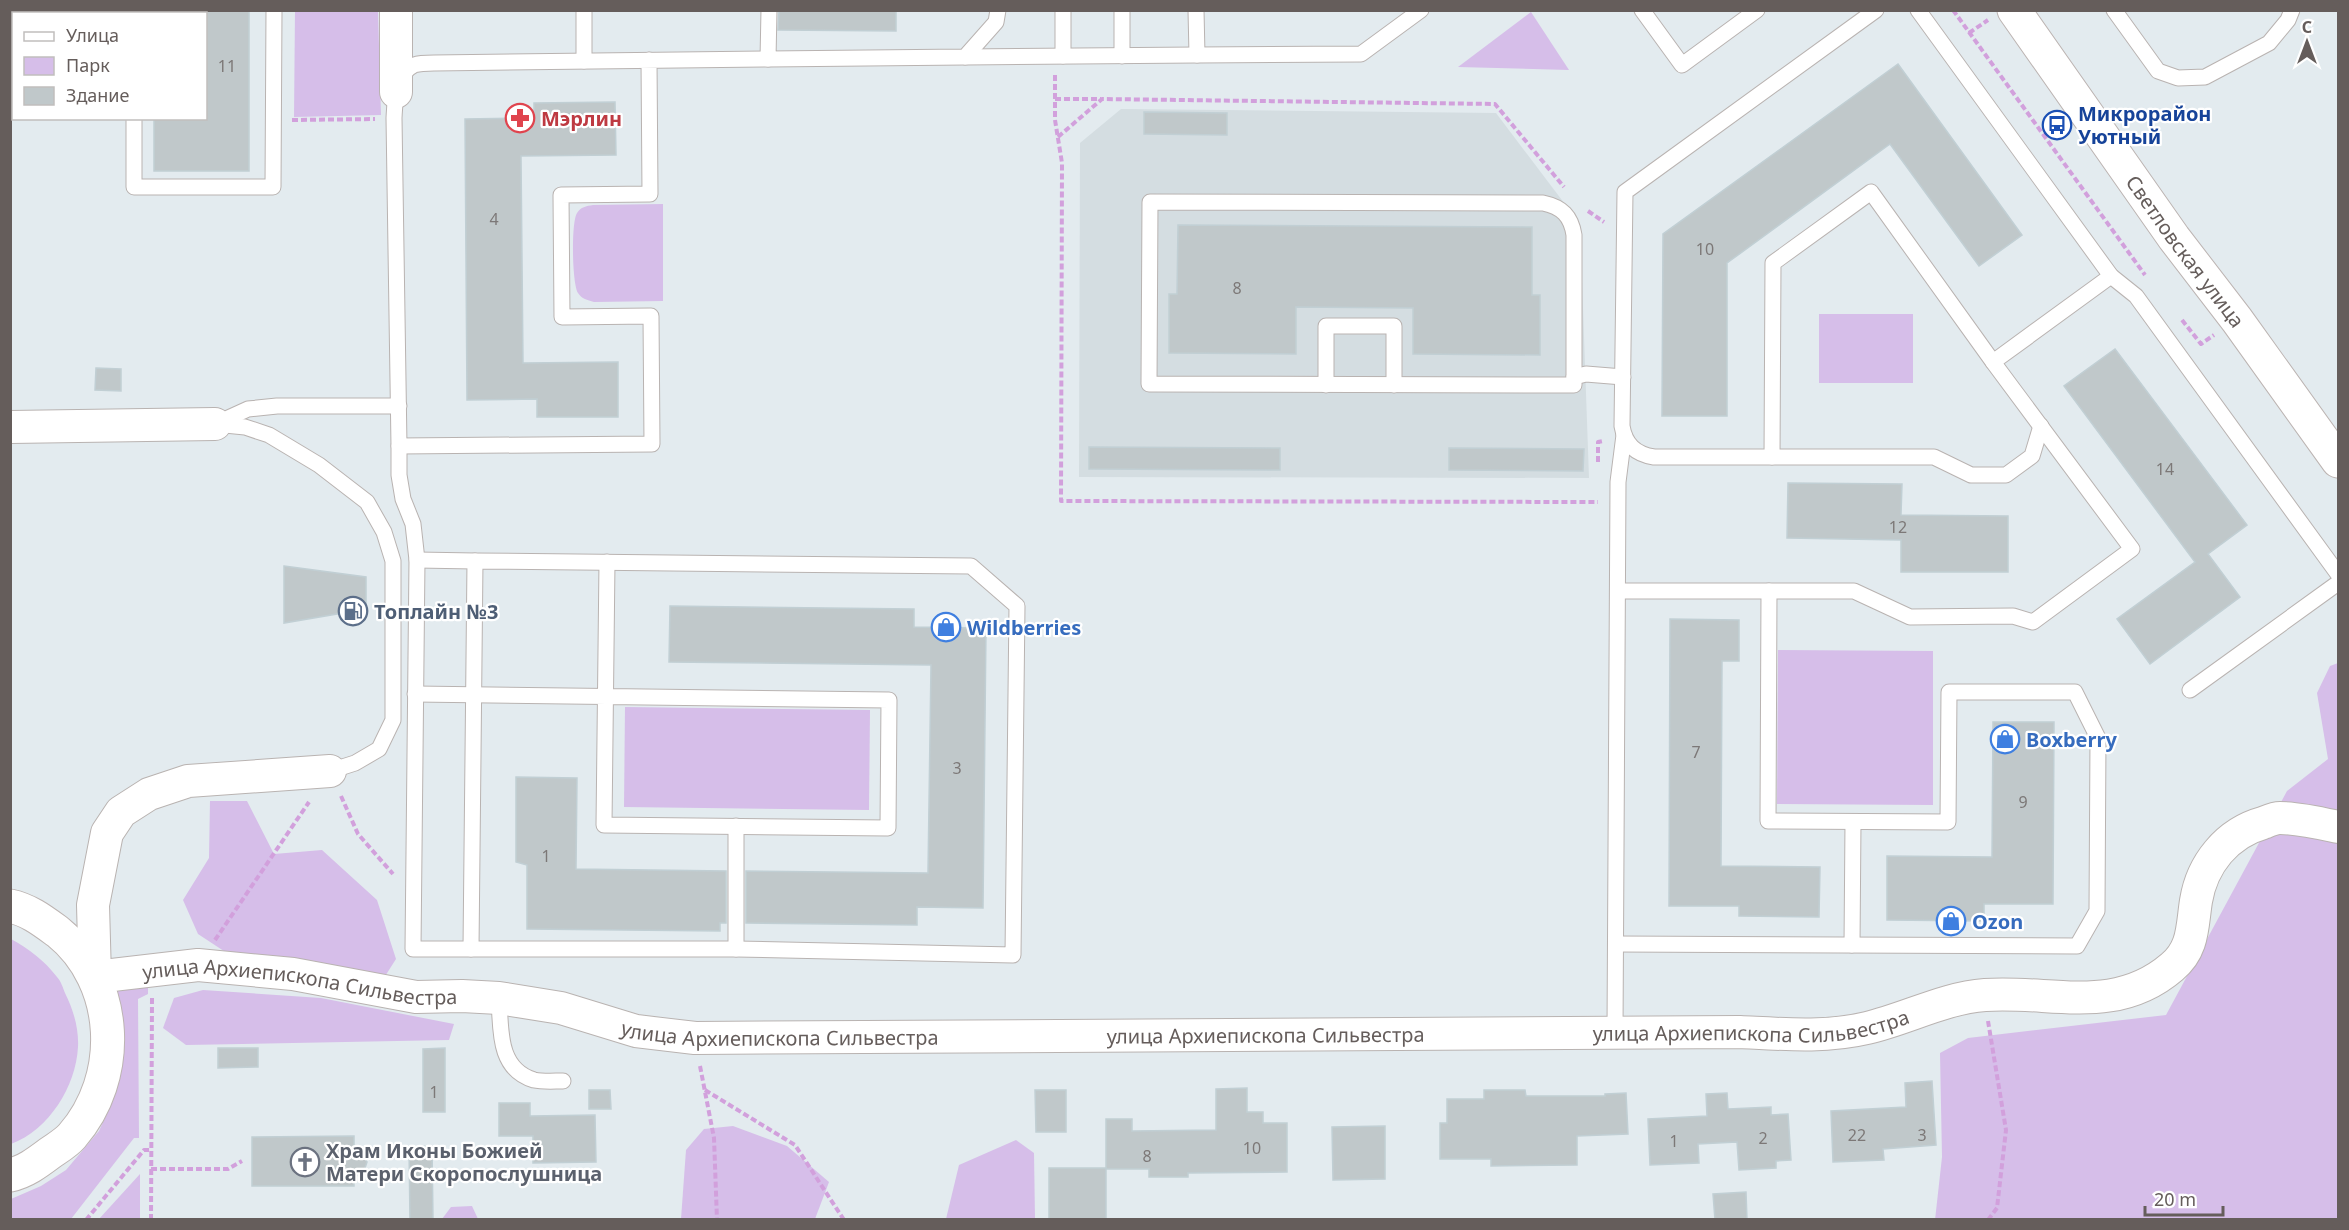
<svg xmlns="http://www.w3.org/2000/svg" width="2349" height="1230" font-family="'Noto Sans',sans-serif">
  <style>
    .education { fill: #d4dde1 }
    .green { fill: #d6bee9 }
    .building { fill: #c0c8ca; stroke: #c1cfd4; stroke-width: 1.5 }
    .lines { fill: none; stroke-linecap: round; stroke-linejoin: round }
    .lane-casing { stroke: #b9b3b1; stroke-width: 17 }
    .street-casing { stroke: #b9b3b1; stroke-width: 34 }
    .secondary-casing { stroke: #bcb4b2; stroke-width: 35 }
    .path { stroke: #d2a0dc; stroke-width: 4; stroke-dasharray: 6 3; stroke-linecap: butt }
    .lane { stroke: #fff; stroke-width: 15 }
    .street { stroke: #fff; stroke-width: 32 }
    .secondary { stroke: #fff; stroke-width: 33 }
    .labels { text-anchor: middle; dominant-baseline: central; stroke-width: 4.5; stroke-linejoin: round; paint-order: stroke }
    .number-label { font-size: 16px; fill: #7c7877 }
    .transit-label { font-size: 20px; font-weight: bold; fill: #164399; stroke: #fff; text-anchor: start }
    .health-label { font-size: 20px; font-weight: bold; fill: #be3a42; stroke: #fff; text-anchor: start }
    .street-label { font-size: 20px; fill: #655d5b; stroke: #fff }
    .service-label { font-size: 20px; font-weight: bold; fill: #4e5e75; stroke: #fff; text-anchor: start }
    .shop-label { font-size: 20px; font-weight: bold; fill: #366cbe; stroke: #fff; text-anchor: start }
    .worship-label { font-size: 20px; font-weight: bold; fill: #5b616d; stroke: #fff; text-anchor: start }
  </style>
  <rect width="100%" height="100%" fill="#e3ebef"/>
  <polygon class="education" points="1121,109 1496,113 1580,224 1589,478 1079,477 1080,143"/>
  <g class="green">
    <polygon points="295,11 378,11 381,115 294,117"/>
    <polygon points="1531,12 1569,70 1458,67"/>
    <path d="M 663,204 L 663,301 L 594,302 C 587,300 582,299 578,293 C 572,284 571,222 577,213 C 581,207 586,206 593,205 Z"/>
    <rect x="1819" y="314" width="94" height="69"/>
    <polygon points="1778,650 1933,651 1933,805 1777,804"/>
    <polygon points="2338,663 2338,1219 1935,1220 1942,1157 1940,1053 1968,1038 2166,1015 2287,791 2328,759 2317,693 2330,666"/>
    <polygon points="625,707 870,710 869,810 624,807"/>
    <polygon points="210,801 247,801 274,854 322,850 377,900 396,959 382,981 236,959 198,934 183,900 209,858"/>
    <path d="M 11,939 C 29,949 44,960 57,977 C 61,981 63,988 65,993 C 73,1009 79,1028 78,1047 C 76,1086 49,1130 11,1144 Z"/>
    <polygon points="148,977 148,994 138,999 139,1138 134,1138 71,1219 11,1220 11,1199 41,1186 66,1170 99,1131 110,1107 118,1080 114,988"/>
    <polygon points="203,990 321,998 454,1024 449,1040 186,1045 163,1028 174,998"/>
    <polygon points="733,1126 787,1146 829,1182 815,1219 681,1219 686,1150 704,1129"/>
    <polygon points="1016,1140 1034,1153 1035,1219 946,1219 959,1165"/>
    <polygon points="140,1174 140,1219 99,1219"/>
    <polygon points="472,1206 478,1219 442,1219 451,1207"/>
  </g>
  <g class="building">
    <polygon points="206,10 249,10 249,171 154,171 154,118 206,118"/>
    <polygon points="779,10 896,10 896,31 778,30"/>
    <polygon points="1898,64 2022,235 1979,266 1890,144 1727,263 1727,416 1662,416 1663,234"/>
    <polygon points="615,102 616,155 521,156 523,363 618,362 618,417 537,417 537,399 467,400 465,119 534,118 534,103"/>
    <polygon points="1144,112 1227,113 1227,135 1144,134"/>
    <polygon points="1178,225 1532,227 1532,295 1540,295 1540,355 1413,354 1413,308 1296,307 1296,354 1169,353 1169,294 1177,294"/>
    <polygon points="2115,349 2247,525 2208,554 2240,597 2150,664 2117,619 2195,562 2064,386"/>
    <polygon points="96,368 121,369 121,391 95,390"/>
    <polygon points="1089,447 1280,448 1280,470 1089,469"/>
    <polygon points="1449,448 1584,449 1583,471 1449,470"/>
    <polygon points="1788,483 1902,484 1901,515 2008,516 2008,572 1901,572 1901,540 1787,538"/>
    <polygon points="284,566 366,577 366,609 284,623"/>
    <polygon points="670,606 914,609 914,627 986,628 983,908 917,907 917,925 746,923 746,871 928,873 931,665 669,662"/>
    <polygon points="1670,619 1739,620 1739,661 1722,661 1721,866 1820,867 1819,917 1739,916 1739,906 1669,906"/>
    <polygon points="1993,722 2054,722 2053,904 1984,904 1984,921 1887,920 1887,856 1992,857"/>
    <polygon points="516,777 577,778 576,869 726,871 726,923 720,923 720,931 527,929 527,865 516,862"/>
    <polygon points="218,1048 258,1048 258,1067 218,1068"/>
    <polygon points="445,1048 445,1112 423,1112 423,1049"/>
    <polygon points="1932,1081 1936,1145 1883,1149 1884,1160 1833,1162 1831,1111 1906,1107 1905,1083"/>
    <polygon points="1247,1088 1247,1112 1263,1112 1263,1123 1287,1123 1287,1172 1188,1173 1188,1177 1149,1177 1149,1169 1106,1169 1106,1119 1132,1119 1132,1131 1216,1130 1216,1089"/>
    <polygon points="589,1090 610,1090 611,1109 589,1109"/>
    <polygon points="1035,1090 1066,1090 1066,1132 1036,1132"/>
    <polygon points="1484,1090 1525,1090 1526,1096 1605,1096 1605,1094 1626,1093 1628,1134 1577,1136 1577,1165 1491,1166 1491,1159 1440,1159 1440,1123 1447,1123 1447,1099 1484,1099"/>
    <polygon points="1727,1093 1728,1109 1771,1107 1771,1115 1788,1114 1791,1160 1776,1161 1776,1168 1739,1170 1737,1142 1698,1144 1699,1163 1650,1165 1648,1119 1707,1116 1706,1094"/>
    <polygon points="499,1103 530,1103 530,1116 595,1115 596,1162 533,1163 533,1136 499,1136"/>
    <polygon points="1385,1126 1385,1179 1333,1180 1332,1127"/>
    <polygon points="354,1136 354,1147 363,1153 367,1162 364,1171 354,1178 354,1186 252,1186 252,1137"/>
    <polygon points="432,1146 433,1220 410,1220 409,1147"/>
    <rect x="1049" y="1168" width="57" height="52"/>
    <polygon points="1746,1192 1747,1220 1715,1220 1713,1194"/>
  </g>
  <g class="lines">
    <g class="lane-casing">
      <g id="lane">
        <polyline points="584,10 584,61"/>
        <polyline points="769,10 768,59 965,57 996,22 998,10"/>
        <polyline points="1063,10 1063,56"/>
        <polyline points="1122,10 1122,56"/>
        <polyline points="1196,10 1197,55 1361,54 1421,10"/>
        <polyline points="1642,10 1682,65 1757,10"/>
        <path d="M 1876,10 L 1625,192 L 1622,426 C 1625,444 1635,454 1654,457 L 1772,457 L 1773,263 L 1871,192 L 1993,362 L 2111,276"/>
        <polyline points="1918,10 2111,276 2136,296 2338,574"/>
        <polyline points="2114,10 2158,71 2178,78 2205,77 2269,43 2288,20 2292,10"/>
        <polyline points="135,14 135,10"/>
        <polyline points="965,57 1197,55"/>
        <path d="M 649,60 L 650,194 L 561,195 L 562,317 L 651,316 L 652,444 L 399,446 L 394,118 C 395,101 395,74 414,65 C 420,63 428,63 434,63 L 768,59"/>
        <polyline points="134,118 134,187 273,187 274,10"/>
        <path d="M 1150,202 L 1543,203 C 1562,207 1571,216 1574,235 L 1574,385 L 1149,384 Z"/>
        <polyline points="1574,377 1586,374 1623,377"/>
        <polyline points="1326,385 1326,326 1394,326 1394,385"/>
        <polyline points="215,424 245,427 269,435 319,465 367,502 384,532 393,561 393,720 379,749 355,763 330,771"/>
        <polyline points="215,424 248,409 277,406 399,406"/>
        <polyline points="399,446 399,475 403,499 413,524 417,560 413,949 471,949"/>
        <polyline points="1772,457 1934,457 1971,475 2006,475 2032,456 2041,426"/>
        <polyline points="417,560 475,561"/>
        <polygon points="475,561 971,566 1017,606 1013,955 736,949 471,949"/>
        <polyline points="1618,591 1854,591 1910,617 2013,616 2033,622 2132,549 1993,362"/>
        <polyline points="2190,690 2338,583"/>
        <polyline points="415,694 889,700 888,828 604,825 607,562"/>
        <polyline points="736,826 736,949"/>
        <polyline points="1616,944 2077,946 2097,911 2098,738 2075,692 1949,692 1948,822 1768,821 1769,591"/>
        <polyline points="1852,945 1853,822"/>
        <path d="M 499,998 C 501,1028 497,1069 534,1080 C 543,1082 554,1081 563,1081"/>
        <polyline points="1615,1033 1618,482 1624,435"/>
      </g>
    </g>
    <g class="street-casing">
      <g id="street">
        <polyline points="396,92 396,10"/>
        <polyline points="10,427 215,424"/>
        <path id="s1" d="M 330,771 L 188,781 L 149,794 L 121,812 L 107,833 L 93,905 L 95,977 L 198,965 L 293,974 L 416,997 L 462,996 L 499,998 L 561,1008 L 636,1031 L 695,1038 L 1740,1032 C 1782,1034 1825,1038 1867,1028 C 1906,1019 1944,998 1985,995 C 2051,990 2115,1016 2172,967 C 2194,949 2192,926 2196,901 C 2202,864 2227,833 2263,823 C 2268,821 2274,818 2280,818 C 2299,818 2320,823 2338,827"/>
      </g>
    </g>
    <g class="secondary-casing">
      <g id="secondary">
        <path id="s2" d="M 2014,10 L 2174,238 L 2237,320 L 2338,461"/>
        <path d="M 10,906 C 29,910 43,921 58,932 C 120,982 123,1078 72,1136 C 66,1143 57,1148 50,1153 C 38,1162 25,1172 10,1175"/>
      </g>
    </g>
    <g class="path">
      <polyline points="1953,10 2145,275"/>
      <polyline points="1969,33 1988,20"/>
      <polyline points="1055,75 1055,120 1062,163 1061,501 1598,502"/>
      <polyline points="10,97 14,97"/>
      <polyline points="1055,99 1101,99"/>
      <polyline points="292,120 375,119"/>
      <polyline points="1058,137 1102,99 1495,104 1564,187"/>
      <polyline points="1588,211 1604,222"/>
      <polyline points="2182,320 2201,344 2214,335"/>
      <polyline points="1598,462 1598,442 1603,441"/>
      <polyline points="341,796 358,834 393,874"/>
      <polyline points="215,940 309,802"/>
      <polyline points="700,1066 714,1138 717,1220"/>
      <polyline points="705,1090 795,1145 844,1220"/>
      <polyline points="151,1169 228,1169 242,1161"/>
      <polyline points="86,1220 144,1150 151,1150"/>
      <polyline points="151,1220 152,998"/>
      <polyline points="1988,1220 1997,1208 2006,1130 1988,1021"/>
    </g>
    <use href="#lane" class="lane"/>
    <use href="#street" class="street"/>
    <use href="#secondary" class="secondary"/>
  </g>
  <defs>
    <g id="pharmacy-ring" transform="scale(1.5)"><circle r="9.5" fill="#fff" stroke="#e0444e" stroke-width="1.5"/><path d="M-2-6h4v4h4v4h-4v4h-4v-4h-4v-4h4Z" fill="#e0444e"/></g>
    <g id="bus-ring" transform="scale(1.5)"><circle r="9.5" fill="#fff" stroke="#1a4fb4" stroke-width="1.5"/><path d="M-5-6H5V4H4V6H2V4H-2V6H-4V4H-5ZM-3.5-4V0h7V-4ZM-3.5 1.2v1.5H-2V1.2ZM2 1.2v1.5H3.5V1.2Z" fill="#1a4fb4"/></g>
    <g id="fuel-ring" transform="scale(1.5)"><circle r="9.5" fill="#fff" stroke="#5c6f8a" stroke-width="1.5"/><path d="M-5.5-6h7V0h2V4h1.3V-2.5L3-4.5l.8-.8L6-3V5H2.5V1h-1V6h-7ZM-4.2-4.7v3.2H.2V-4.7Z" fill="#5c6f8a"/></g>
    <g id="shop-ring" transform="scale(1.5)"><circle r="9.5" fill="#fff" stroke="#3f7fe0" stroke-width="1.5"/><path d="M-5-2.5h2.3a2.7 3.5 0 0 1 5.4 0H5L5.5 6h-11ZM-1.5-2.5h3a1.5 2.3 0 0 0-3 0Z" fill="#3f7fe0"/></g>
    <g id="church-ring" transform="scale(1.5)"><circle r="9.5" fill="#fff" stroke="#6b7280" stroke-width="1.5"/><path d="M-1.2-6h2.4v3.5h3.3v2.4h-3.3V6h-2.4V-.1h-3.3v-2.4h3.3Z" fill="#6b7280"/></g>
  </defs>
  <g fill-rule="evenodd">
    <use href="#pharmacy-ring" x="520" y="118"/>
    <use href="#bus-ring" x="2057" y="125"/>
    <use href="#fuel-ring" x="353" y="611"/>
    <use href="#shop-ring" x="946" y="627"/>
    <use href="#shop-ring" x="2005" y="739"/>
    <use href="#shop-ring" x="1951" y="921"/>
    <use href="#church-ring" x="305" y="1162"/>
  </g>
  <g class="labels">
    <g class="number-label">
      <text x="227" y="66">11</text>
      <text x="494" y="219">4</text>
      <text x="1705" y="249">10</text>
      <text x="1237" y="288">8</text>
      <text x="2165" y="469">14</text>
      <text x="1898" y="527">12</text>
      <text x="1696" y="752">7</text>
      <text x="957" y="768">3</text>
      <text x="2023" y="802">9</text>
      <text x="546" y="856">1</text>
      <text x="434" y="1092">1</text>
      <text x="1857" y="1135">22</text>
      <text x="1922" y="1135">3</text>
      <text x="1763" y="1138">2</text>
      <text x="1674" y="1141">1</text>
      <text x="1252" y="1148">10</text>
      <text x="1147" y="1156">8</text>
    </g>
    <g class="transit-label">
      <text x="2078" y="113">Микрорайон<tspan x="2078" dy="23">Уютный</tspan></text>
    </g>
    <g class="health-label">
      <text x="541" y="118">Мэрлин</text>
    </g>
    <g class="street-label">
      <text stroke="none"><textPath href="#s2" startOffset="296">Светловская улица</textPath></text>
      <text stroke="none"><textPath href="#s1" startOffset="594">улица Архиепископа Сильвестра</textPath></text>
      <text stroke="none"><textPath href="#s1" startOffset="2052">улица Архиепископа Сильвестра</textPath></text>
      <text stroke="none"><textPath href="#s1" startOffset="1080">улица Архиепископа Сильвестра</textPath></text>
      <text stroke="none"><textPath href="#s1" startOffset="1566">улица Архиепископа Сильвестра</textPath></text>
    </g>
    <g class="service-label">
      <text x="374" y="611">Топлайн №3</text>
    </g>
    <g class="shop-label">
      <text x="967" y="627">Wildberries</text>
      <text x="2026" y="739">Boxberry</text>
      <text x="1972" y="921">Ozon</text>
    </g>
    <g class="worship-label">
      <text x="326" y="1150">Храм Иконы Божией<tspan x="326" dy="23">Матери Скоропослушница</tspan></text>
    </g>
  </g>
  <rect width="2349" height="1230" fill="none" stroke="#655d5b" stroke-width="24"/>
  <rect x="12" y="12" width="195" height="108" fill="#ffffff" stroke="#c1bebd" stroke-width="1.5"/>
  <rect x="24" y="32" width="30" height="9" fill="#ffffff" stroke="#c1bebd" stroke-width="1.5"/>
  <text x="66" y="42" font-size="18" fill="#655d5b">Улица</text>
  <rect x="24" y="57" width="30" height="18" fill="#d6bee9" stroke="#c1bebd" stroke-width="1.5"/>
  <text x="66" y="72" font-size="18" fill="#655d5b">Парк</text>
  <rect x="24" y="87" width="30" height="18" fill="#c0c8ca" stroke="#c1bebd" stroke-width="1.5"/>
  <text x="66" y="102" font-size="18" fill="#655d5b">Здание</text>
  <g transform="translate(2307 42)" stroke="#ffffff" stroke-width="4.5" paint-order="stroke">
  <path d="M0-4.5L10 22L0 15L-10 22Z" fill="#655d5b"/>
  <text y="-9" font-size="16" font-weight="bold" text-anchor="middle" fill="#655d5b">С</text>
  </g>
  <path d="M2145 1206v9h78v-9" fill="none" stroke="#655d5b" stroke-width="3"/>
  <text x="2154" y="1206" font-size="18" fill="#655d5b" stroke="#ffffff" stroke-width="4.5" paint-order="stroke">20 m</text>
</svg>
